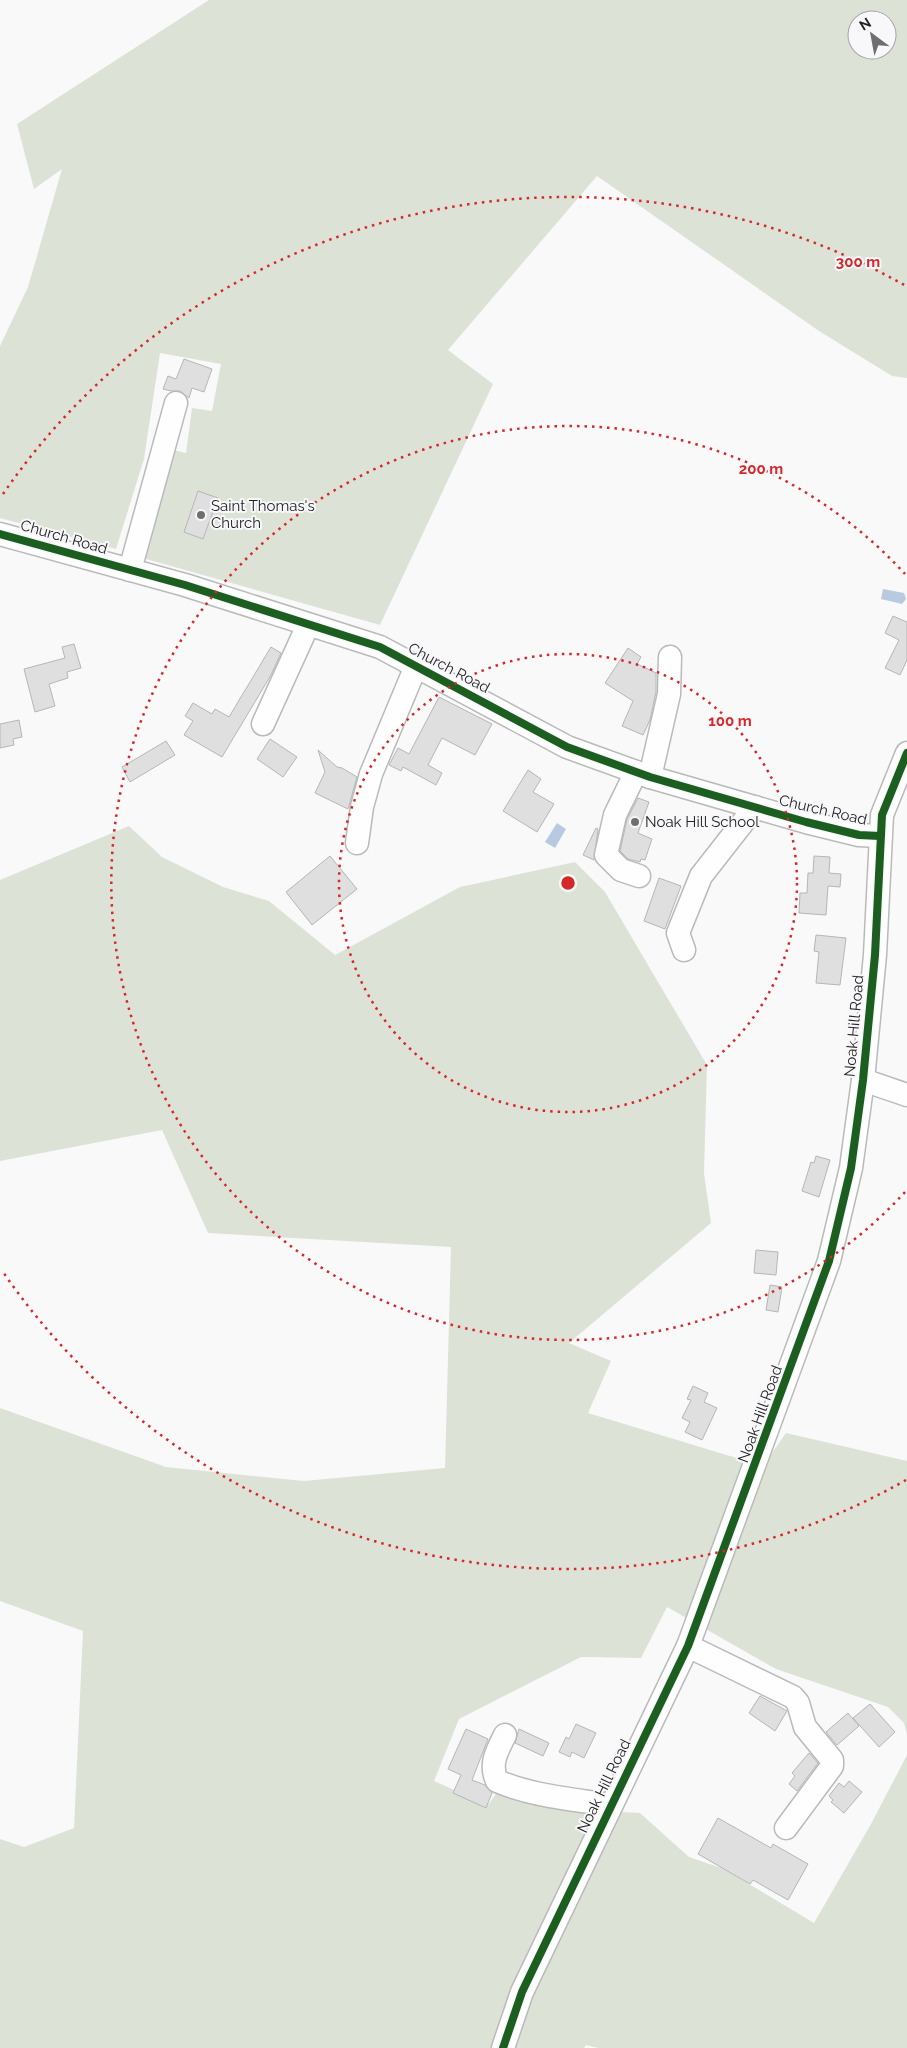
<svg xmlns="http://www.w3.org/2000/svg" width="907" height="2048" font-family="Raleway,sans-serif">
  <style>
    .green { fill: #dde2d7; fill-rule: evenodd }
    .water { fill: #b7cadf }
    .building { fill: #e0dfe0; stroke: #b6b6b6 }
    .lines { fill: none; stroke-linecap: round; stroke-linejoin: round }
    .minor-casing { stroke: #bababb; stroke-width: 25 }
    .minor { stroke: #fefefe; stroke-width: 22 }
    .cycleway-casing { stroke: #f8f8fb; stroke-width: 11 }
    .cycleway { stroke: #1b5e20; stroke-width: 8 }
    .ring { fill: none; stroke: #d62828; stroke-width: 2.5; stroke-dasharray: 2.5 5 }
    .poi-dot { fill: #6f6f70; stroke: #f8f8fb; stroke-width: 2 }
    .labels { text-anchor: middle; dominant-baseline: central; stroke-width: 4; stroke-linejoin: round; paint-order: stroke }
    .poi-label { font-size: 15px; fill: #242425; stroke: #f8f8fb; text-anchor: start }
    .street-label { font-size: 15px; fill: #242425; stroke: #f8f8fb }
    .centre { fill: #d62828; stroke: #f8f8fb; stroke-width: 2.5 }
    .ring-label { font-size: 15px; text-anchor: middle; font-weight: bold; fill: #d62828; stroke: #f8f8fb; stroke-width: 4; stroke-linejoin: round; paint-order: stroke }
  </style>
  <rect width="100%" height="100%" fill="#f9f9fa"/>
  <g class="green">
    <path d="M 209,0 L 907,0 L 907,378 L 892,376 L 819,331 L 597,176 L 448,350 L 493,384 L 380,625 L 132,555 L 165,448 L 186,453 L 192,408 L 212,411 L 221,364 L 160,353 L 144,459 L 116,549 L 0,518 L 0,346 L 28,287 L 62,169 L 34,189 L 17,124 ZM 857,20 L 887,20 L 887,50 L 857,50 Z"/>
    <polygon points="129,826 162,857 223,887 269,901 335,955 460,887 575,862 605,892 707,1065 704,1173 711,1223 569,1343 611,1361 588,1413 763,1466 786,1433 907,1461 907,1735 904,1723 888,1707 776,1669 667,1607 641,1658 581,1657 459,1719 434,1781 488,1805 498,1791 551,1808 640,1813 689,1857 724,1869 814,1923 871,1824 907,1755 907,2048 598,2048 586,2045 584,2048 0,2048 0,1839 24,1847 74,1828 83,1631 0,1601 0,1408 166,1467 304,1481 445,1468 451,1247 208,1233 162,1130 0,1161 0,880"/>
  </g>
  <g class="water">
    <polygon points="883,589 904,593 906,599 902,604 881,599"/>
    <polygon points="557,823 566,829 555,848 545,842"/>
  </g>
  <g class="building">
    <polygon points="184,359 212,369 204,392 192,388 189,398 180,391 171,391 163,389 168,376 176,379"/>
    <polygon points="198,491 218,498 203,539 184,532"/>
    <polygon points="893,616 907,622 907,660 900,675 885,668 899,640 885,633"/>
    <polygon points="74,644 81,668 67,672 68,678 49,684 55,706 35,712 24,669 65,658 62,647"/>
    <polygon points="271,647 281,653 271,675 222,757 184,735 193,721 185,716 193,703 212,714 215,709 229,717"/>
    <polygon points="628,648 641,657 637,664 656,673 656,692 650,720 643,735 622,726 633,701 605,683"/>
    <polygon points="439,697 492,724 475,755 442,738 428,765 442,773 436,785 403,767 401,771 389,765 398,748 409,754"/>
    <polygon points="19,720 22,737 13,739 14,745 0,748 0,724"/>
    <polygon points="270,739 297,757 283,777 257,759"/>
    <polygon points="166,741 175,755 130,782 122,767"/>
    <polygon points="318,750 337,767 342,768 357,777 348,809 315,793 325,772"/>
    <polygon points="528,770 541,779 533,792 554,804 537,832 503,811"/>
    <polygon points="638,798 649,802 638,833 652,839 645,860 641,859 640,862 628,859 620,851 627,819"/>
    <polygon points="596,828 598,829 594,860 583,855"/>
    <polygon points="330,856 357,889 312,925 286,892"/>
    <polygon points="814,856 830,857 829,873 841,874 840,887 828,886 826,915 799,913 800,893 807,893 808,873 813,873"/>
    <polygon points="659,878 681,886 665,929 644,921"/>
    <polygon points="816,935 846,938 840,985 816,983 819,952 814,951"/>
    <polygon points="816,1156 830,1160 819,1197 802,1191 811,1162 814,1163"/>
    <polygon points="756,1250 778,1252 776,1275 754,1273"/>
    <polygon points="770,1285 782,1287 778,1312 766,1310"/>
    <polygon points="693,1386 708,1393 704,1402 717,1408 702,1440 685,1432 690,1422 682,1418 691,1400 687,1399"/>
    <polygon points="760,1696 787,1711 775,1731 749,1713"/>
    <polygon points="870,1704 895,1732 879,1747 853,1718"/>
    <polygon points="848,1713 859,1726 837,1745 826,1732"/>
    <polygon points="576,1724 596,1733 584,1758 572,1752 570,1757 559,1752 566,1737 569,1739"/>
    <polygon points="466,1729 488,1739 472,1780 485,1785 492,1793 486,1808 453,1793 461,1775 448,1769"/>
    <polygon points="519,1729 549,1743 543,1756 515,1743"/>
    <polygon points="809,1753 818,1763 797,1791 789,1784 795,1776 792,1773"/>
    <polygon points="849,1781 862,1792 844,1813 831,1802 833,1800 829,1796 839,1783 844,1787"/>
    <polygon points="718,1818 771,1848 773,1844 808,1864 788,1900 753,1880 750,1884 698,1854"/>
  </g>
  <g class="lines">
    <g class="minor-casing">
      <g id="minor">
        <polyline points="0,534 185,585 380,647 567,747 650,777 806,822 859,835 880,836"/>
        <polyline points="130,570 176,403"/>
        <polyline points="263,724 308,625"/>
        <polyline points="636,772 615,815 606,855 621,870 639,876"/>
        <polyline points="650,777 669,694 670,657"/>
        <polyline points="357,843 362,807 371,774 416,666"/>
        <polyline points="684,950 678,933 701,876 755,807"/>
        <polyline points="863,1080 907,1095"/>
        <polyline points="688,1646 793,1697 798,1703 805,1727 832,1760 832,1766 786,1828"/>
        <path d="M 505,1735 C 497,1751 489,1764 497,1781 C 532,1796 572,1799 610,1805"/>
        <polyline points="503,2048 522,1992 688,1646 829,1261 851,1168 863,1080 875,955 882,815 907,753"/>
      </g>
    </g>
    <use href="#minor" class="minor"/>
    <g class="cycleway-casing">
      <g id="cycleway">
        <polyline points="0,534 185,585 380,647 567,747 650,777 806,822 859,835 880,836"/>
        <polyline points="503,2048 522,1992 688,1646 829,1261 851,1168 863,1080 875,955 882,815 907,753"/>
      </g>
    </g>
    <use href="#cycleway" class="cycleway"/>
  </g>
  <g class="ring">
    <circle cx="568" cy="883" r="229"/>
    <path d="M905 1192A457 457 0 1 1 905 574"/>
    <path d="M906 1480A686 686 0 0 1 3 1272M3 494A686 686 0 0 1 906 286"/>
  </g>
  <g class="poi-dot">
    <circle cx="201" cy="515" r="5"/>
    <circle cx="635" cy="822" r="5"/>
  </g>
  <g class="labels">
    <g class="poi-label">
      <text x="211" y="506">Saint Thomas's<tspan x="211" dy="17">Church</tspan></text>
      <text x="645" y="822">Noak Hill School</text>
    </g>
    <g class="street-label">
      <text transform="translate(64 537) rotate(16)">Church Road</text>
      <text transform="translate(449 668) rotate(28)">Church Road</text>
      <text transform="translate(823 810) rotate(13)">Church Road</text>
      <text transform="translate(854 1026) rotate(-85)">Noak Hill Road</text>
      <text transform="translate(760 1414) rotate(-70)">Noak Hill Road</text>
      <text transform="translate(604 1786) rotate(-64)">Noak Hill Road</text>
    </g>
  </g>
  <circle cx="568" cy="883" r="8" class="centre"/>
  <g class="ring-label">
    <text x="858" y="267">300 m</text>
    <text x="761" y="474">200 m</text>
    <text x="730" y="726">100 m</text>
  </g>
  <g transform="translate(872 35) rotate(328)"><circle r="24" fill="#f8f8fb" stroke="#a3a3a5"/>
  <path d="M0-4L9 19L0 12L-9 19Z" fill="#6f6f70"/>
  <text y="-8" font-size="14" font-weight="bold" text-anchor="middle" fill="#242425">N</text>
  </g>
</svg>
